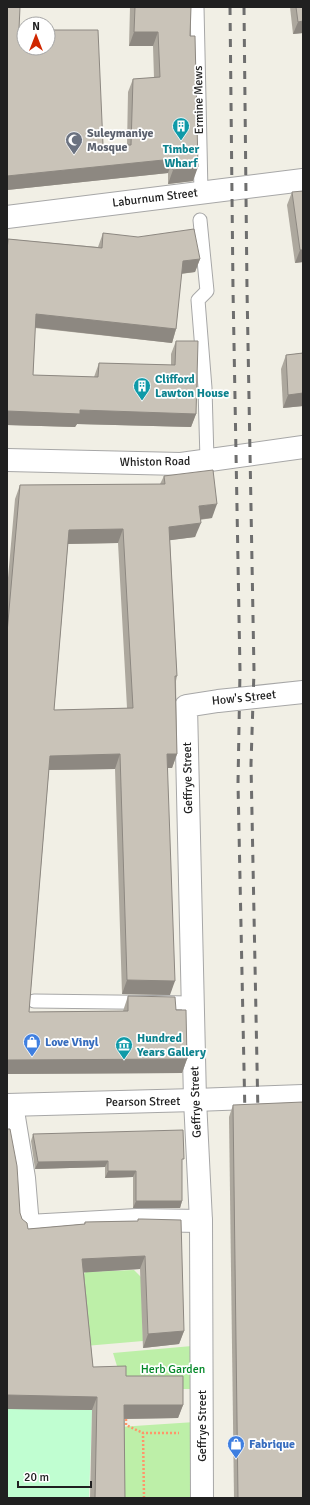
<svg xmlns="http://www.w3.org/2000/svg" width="310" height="1505" font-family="Signika,sans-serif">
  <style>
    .grass { fill: #bdefa8 }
    .park { fill: #c0fed1 }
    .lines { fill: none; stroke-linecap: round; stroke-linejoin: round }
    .service-casing { stroke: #a7a7a7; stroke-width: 15 }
    .minor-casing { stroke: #a7a7a7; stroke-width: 24 }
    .tertiary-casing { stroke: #a7a7a7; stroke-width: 24 }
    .path { stroke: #ff9569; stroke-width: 2.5; stroke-dasharray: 2 2; stroke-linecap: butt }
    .service { stroke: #fff; stroke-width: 13 }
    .minor { stroke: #fff; stroke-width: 22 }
    .tertiary { stroke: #fff; stroke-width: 22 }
    .rail { stroke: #6e6e6e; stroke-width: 3; stroke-dasharray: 8 8; stroke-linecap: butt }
    .wall { fill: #ada89e; fill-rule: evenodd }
    .shaded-wall { fill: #8d8881 }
    .building { fill: #c9c3b8; stroke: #8d8881; fill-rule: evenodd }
    .labels { text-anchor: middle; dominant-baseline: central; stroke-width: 3.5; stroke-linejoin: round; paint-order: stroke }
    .street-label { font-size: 12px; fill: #202020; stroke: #fff }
    .worship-label { font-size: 12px; font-weight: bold; fill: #5b616d; stroke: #fff; text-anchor: start }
    .culture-label { font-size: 12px; font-weight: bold; fill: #0d838f; stroke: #fff; text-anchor: start }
    .shop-label { font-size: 12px; font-weight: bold; fill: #366cbe; stroke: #fff; text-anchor: start }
    .park-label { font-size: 12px; fill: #038828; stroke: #fff }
  </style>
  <rect width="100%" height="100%" fill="#f1efe5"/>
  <g class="grass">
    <polygon points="134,1270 141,1277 143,1341 85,1346 76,1281 86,1272"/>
    <polygon points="192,1346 195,1389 178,1389 121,1379 113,1353"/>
    <polygon points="195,1422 194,1498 120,1498 119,1427"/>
  </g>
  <polygon class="park" points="7,1409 92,1410 89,1498 7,1498"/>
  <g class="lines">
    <g class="service-casing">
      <g id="service">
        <polyline points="197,7 201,192"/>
        <polyline points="200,220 207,291 198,300 205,388 207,460"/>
        <polyline points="34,1001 194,1003"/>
      </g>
    </g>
    <g class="minor-casing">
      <g id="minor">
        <polyline points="7,1105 195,1100 303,1096"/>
        <polyline points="12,1105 24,1178 28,1226 137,1220 201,1221"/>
        <polyline points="202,1498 201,1221 195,1100 186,706 218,701 303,692"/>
      </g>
    </g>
    <g class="tertiary-casing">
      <g id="tertiary">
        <polyline points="7,217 303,180"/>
        <polyline points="7,460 181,464 303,447"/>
      </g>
    </g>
    <g class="path">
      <polyline points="126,1415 126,1425 143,1433"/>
      <polyline points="144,1498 143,1433 179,1433"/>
    </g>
    <use href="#service" class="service"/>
    <use href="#minor" class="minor"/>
    <use href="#tertiary" class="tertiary"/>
    <g class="rail">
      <polyline points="230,7 233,289 240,671 238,783 245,1116"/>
      <polyline points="244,7 247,289 254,671 251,764 258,1115"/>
    </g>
  </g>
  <g class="wall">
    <polygon points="130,7 191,7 190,36 193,181 168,184 168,173 7,190 19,29 103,145 127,145 128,92 133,79 154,78 153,46 129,46"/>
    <polygon points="290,7 303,7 303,33 293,34"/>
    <polygon points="292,192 303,262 295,263 287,205"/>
    <polygon points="103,233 200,259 195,272 181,274 176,329 172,343 35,328 33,375 94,377 99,363 171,365 171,354 176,341 196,414 191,427 77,424 75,427 7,425 7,242 8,239 98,247"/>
    <polygon points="303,353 303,406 283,408 281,369 286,355"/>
    <path d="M 164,476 L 212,518 L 200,520 L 195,537 L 170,540 L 177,676 L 176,681 L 177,754 L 172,768 L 167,768 L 170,995 L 122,994 L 115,769 L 49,770 L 29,1012 L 123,1011 L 128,996 L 176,1010 L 187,1059 L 182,1073 L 7,1074 L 7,589 L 15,499 L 20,485 L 160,484 ZM 118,543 L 127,708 L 54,710 L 68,544 Z"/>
    <polygon points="233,1105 303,1498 234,1498 229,1117"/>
    <polygon points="7,1129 20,1213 22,1219 28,1229 84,1224 85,1222 138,1221 138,1219 184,1331 179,1344 143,1348 140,1269 84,1272 93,1367 126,1376 183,1405 178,1418 124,1419 125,1498 90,1498 92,1410 7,1409"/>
    <polygon points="33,1134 182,1165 182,1201 180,1208 133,1208 133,1177 105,1178 105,1167 35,1169 31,1141"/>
  </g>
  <g class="shaded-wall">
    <polygon points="303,21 303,33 293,34 298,22"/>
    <polygon points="134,32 158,32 153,46 129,46"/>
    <polygon points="173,159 168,173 7,190 7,176"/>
    <polygon points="198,167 193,181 168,184 173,170"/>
    <polygon points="300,250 303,250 303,262 295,263"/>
    <polygon points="200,259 195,272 178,274 183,261"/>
    <polygon points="36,314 176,329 172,343 31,327"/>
    <polygon points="303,393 303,406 283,408 288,395"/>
    <polygon points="80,410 196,414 191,427 77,424 75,427 7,425 7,411"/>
    <polygon points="217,504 212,518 193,520 199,506"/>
    <polygon points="201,523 195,537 164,541 169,527"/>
    <polygon points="123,529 118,543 64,544 69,530"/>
    <polygon points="120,754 115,769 45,770 50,756"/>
    <polygon points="167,754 177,754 172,768 162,768"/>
    <polygon points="127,980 175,981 170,995 122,994"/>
    <polygon points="187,1059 182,1073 7,1074 7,1060"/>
    <polygon points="108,1161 105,1167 35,1169 38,1162"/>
    <polygon points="108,1171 136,1171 133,1177 105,1178"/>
    <polygon points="136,1201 182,1201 180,1208 133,1208"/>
    <polygon points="145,1256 140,1269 77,1273 82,1259"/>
    <polygon points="184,1331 179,1344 143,1348 148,1334"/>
    <polygon points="7,1395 97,1397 92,1410 7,1409"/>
    <polygon points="124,1405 183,1405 178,1418 119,1419"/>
  </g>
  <g class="building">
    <polygon points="7,7 20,7 19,29 24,29 24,48 48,48 48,30 98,30 103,145 131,145 133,79 160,77 158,32 134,32 135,7 191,7 190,36 195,36 198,167 173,170 173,159 7,176"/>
    <polygon points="296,7 303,7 303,21 298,22"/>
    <polygon points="303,191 303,250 300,250 292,192"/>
    <polygon points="194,229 200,259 183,261 176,329 36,314 33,375 98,377 99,363 175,365 176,341 198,341 196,414 80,410 80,414 7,411 7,252 8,239 102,248 103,233 138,237"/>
    <polygon points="303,353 303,393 288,395 286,355"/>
    <path d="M 213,470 L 217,504 L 199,506 L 201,523 L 169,527 L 177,676 L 175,676 L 177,754 L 167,754 L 175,981 L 127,980 L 120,754 L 50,756 L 29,1012 L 128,1011 L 128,996 L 175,997 L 176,1010 L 186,1010 L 187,1059 L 7,1060 L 7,633 L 20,485 L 165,484 L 164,476 ZM 123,529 L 133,708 L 54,710 L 69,530 Z"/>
    <polygon points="303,1102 303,1498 238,1498 233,1105"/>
    <polygon points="7,1129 10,1129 17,1166 20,1213 22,1219 27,1223 28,1229 85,1224 85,1222 138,1221 138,1219 142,1219 181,1220 184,1331 148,1334 145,1256 82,1259 93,1367 126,1366 126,1376 183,1376 183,1405 124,1405 125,1498 95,1498 97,1397 7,1395"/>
    <polygon points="183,1130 184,1159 182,1159 182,1201 136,1201 136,1171 108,1171 108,1161 38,1162 33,1134"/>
  </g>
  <defs>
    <g id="building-pin" transform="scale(0.9)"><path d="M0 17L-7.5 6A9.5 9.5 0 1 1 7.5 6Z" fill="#0f9aa8" stroke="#fff"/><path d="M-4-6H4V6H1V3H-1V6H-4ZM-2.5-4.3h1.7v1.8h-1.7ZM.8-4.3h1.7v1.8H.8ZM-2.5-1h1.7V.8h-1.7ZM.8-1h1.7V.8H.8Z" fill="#fff"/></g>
    <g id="mosque-pin" transform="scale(0.9)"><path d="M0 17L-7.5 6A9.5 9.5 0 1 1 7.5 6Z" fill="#6b7280" stroke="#fff"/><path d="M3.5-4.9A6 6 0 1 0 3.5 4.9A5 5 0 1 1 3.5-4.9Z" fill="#fff"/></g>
    <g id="shop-pin" transform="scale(0.9)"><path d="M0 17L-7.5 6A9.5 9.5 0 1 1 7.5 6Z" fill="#3f7fe0" stroke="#fff"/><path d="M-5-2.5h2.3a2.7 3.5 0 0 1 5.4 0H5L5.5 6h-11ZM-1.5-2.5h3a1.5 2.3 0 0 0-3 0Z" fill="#fff"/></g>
    <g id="museum-pin" transform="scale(0.9)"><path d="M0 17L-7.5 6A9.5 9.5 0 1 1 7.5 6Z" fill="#0f9aa8" stroke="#fff"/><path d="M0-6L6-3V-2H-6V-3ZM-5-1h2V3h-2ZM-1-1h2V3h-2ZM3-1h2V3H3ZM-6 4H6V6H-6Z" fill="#fff"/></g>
  </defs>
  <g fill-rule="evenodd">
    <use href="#building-pin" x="181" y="126"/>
    <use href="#mosque-pin" x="74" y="140"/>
    <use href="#building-pin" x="142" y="386"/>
    <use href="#shop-pin" x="32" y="1042"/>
    <use href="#museum-pin" x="124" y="1045"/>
    <use href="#shop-pin" x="236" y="1444"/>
  </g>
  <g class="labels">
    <g class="street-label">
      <text transform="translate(199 100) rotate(-91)">Ermine Mews</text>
      <text transform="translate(155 198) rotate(-7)">Laburnum Street</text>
      <text transform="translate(155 462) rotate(-1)">Whiston Road</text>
      <text transform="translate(244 698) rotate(-6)">How's Street</text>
      <text transform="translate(188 778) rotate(-91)">Geffrye Street</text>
      <text transform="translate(143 1102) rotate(-1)">Pearson Street</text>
      <text transform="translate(196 1102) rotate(-92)">Geffrye Street</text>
      <text transform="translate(202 1426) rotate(-90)">Geffrye Street</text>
    </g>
    <g class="worship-label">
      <text x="87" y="133">Suleymaniye<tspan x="87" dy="14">Mosque</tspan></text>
    </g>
    <g class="culture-label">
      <text x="181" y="149" text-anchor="middle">Timber<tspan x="181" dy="14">Wharf</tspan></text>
      <text x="155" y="379">Clifford<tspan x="155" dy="14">Lawton House</tspan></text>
      <text x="137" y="1038">Hundred<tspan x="137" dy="14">Years Gallery</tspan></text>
    </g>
    <g class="shop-label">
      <text x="45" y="1042">Love Vinyl</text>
      <text x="249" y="1444">Fabrique</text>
    </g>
    <g class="park-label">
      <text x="173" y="1369">Herb Garden</text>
    </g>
  </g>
  <rect width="310" height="1505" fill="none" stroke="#202020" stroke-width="16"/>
  <g transform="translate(36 36)"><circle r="19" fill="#ffffff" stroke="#a6a6a6"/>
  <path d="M0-3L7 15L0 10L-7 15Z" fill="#d02700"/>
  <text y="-6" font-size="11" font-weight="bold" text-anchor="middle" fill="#202020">N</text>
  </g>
  <path d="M18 1481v6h73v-6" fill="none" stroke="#202020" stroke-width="2"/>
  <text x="24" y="1481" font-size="12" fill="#202020" stroke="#ffffff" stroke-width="3" paint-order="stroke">20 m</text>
</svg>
